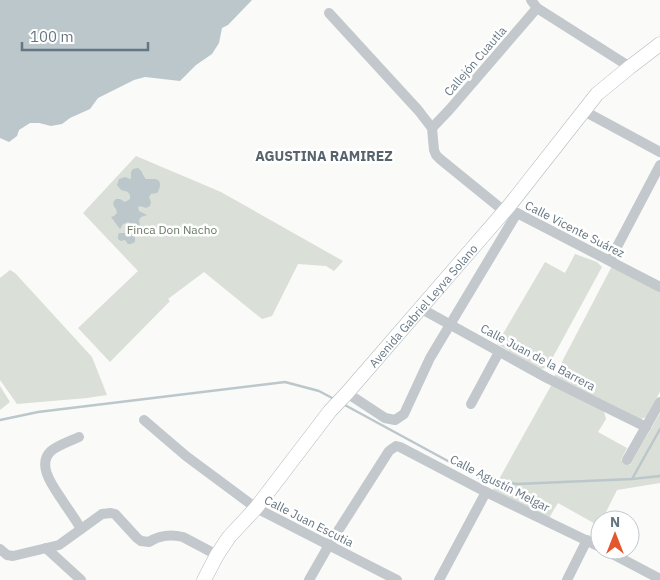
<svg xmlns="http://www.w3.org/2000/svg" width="660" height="580" font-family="'IBM Plex Sans',sans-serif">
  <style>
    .green { fill: #dadfd7 }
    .water { fill: #bbc7cb }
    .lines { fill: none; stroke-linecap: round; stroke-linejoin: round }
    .stream { stroke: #bbc7cb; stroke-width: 2.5 }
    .secondary-casing { stroke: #b3babf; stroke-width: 15 }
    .street { stroke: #c3c8cc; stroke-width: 10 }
    .secondary { stroke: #fff; stroke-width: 14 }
    .labels { text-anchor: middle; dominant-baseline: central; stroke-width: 5; stroke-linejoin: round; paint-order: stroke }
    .street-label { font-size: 12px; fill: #657683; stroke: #fff }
    .park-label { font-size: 12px; fill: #687a64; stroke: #fff }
    .neighbourhood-label { font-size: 14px; font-weight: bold; fill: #57646e; stroke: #fff }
  </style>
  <rect width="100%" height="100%" fill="#fafaf8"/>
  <g class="green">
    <polygon points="136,156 221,192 343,261 334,271 326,266 298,264 272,316 262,319 204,272 168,299 170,301 110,362 78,328 138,271 83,213"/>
    <polygon points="575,254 597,262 602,267 547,368 540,369 497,344 545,262 565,273"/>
    <polygon points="612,266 660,291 660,392 646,417 639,420 554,377"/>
    <polygon points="10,270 15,273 92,357 107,395 87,398 17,404 0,380 0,278"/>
    <polygon points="552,384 603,408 606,419 598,432 627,448 621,460 630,465 660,413 660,483 617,490 602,520 600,520 599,526 558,503 549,518 493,490"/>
    <polygon points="0,386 10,402 0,410"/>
  </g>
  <g class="water">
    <polygon points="0,0 252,0 228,25 222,28 219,43 212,54 196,65 180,81 145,77 134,80 98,98 90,109 70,118 62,124 51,126 39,123 30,123 19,130 17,136 9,142 0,138"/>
    <path d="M 138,168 C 143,171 142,175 146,179 C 149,179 151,179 154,179 C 162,179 161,188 157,193 L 151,194 L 149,197 L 151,202 L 150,206 L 146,208 L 140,206 L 138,207 L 139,211 L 147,215 L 141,217 L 139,220 L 140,225 L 143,226 L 135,236 L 135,242 L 131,244 L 128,244 L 125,240 L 121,241 L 118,239 L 118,236 L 119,233 L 125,233 L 126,235 L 132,233 L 134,228 L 132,224 L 128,222 L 123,224 L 120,229 L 111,217 L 114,216 L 117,213 L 116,209 C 113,206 112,202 116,199 L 120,199 L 125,202 L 130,199 L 130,195 L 128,192 L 121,190 L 117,185 L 119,179 L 125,177 L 130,179 L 131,179 L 131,172 L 133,169 Z"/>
  </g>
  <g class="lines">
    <g class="stream">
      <polyline points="343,404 481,479 517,484 632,479 660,476"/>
      <polyline points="0,420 38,412 285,382 319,391 334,399"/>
      <polyline points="632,479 660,429"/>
    </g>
    <g class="secondary-casing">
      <g id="secondary">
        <path id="s1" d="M 204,580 L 217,555 L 229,537 L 256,508 L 330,411 L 347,393 L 509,206 L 597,94 L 630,67 L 660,44"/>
      </g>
    </g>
    <g class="street">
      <polyline points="531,0 537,8 630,67"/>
      <polyline points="329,13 418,110 432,128 434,150 436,155 440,159 504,211 517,213 660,287"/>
      <polyline points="584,111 660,152"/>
      <polyline points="432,128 450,109 537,8"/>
      <polyline points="610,260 660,165"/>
      <polyline points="420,308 547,378 646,427"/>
      <polyline points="347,393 385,418 395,420 404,414 430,358 517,213"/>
      <polyline points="471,404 499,352"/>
      <polyline points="144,420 186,456 256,508 397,580"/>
      <path d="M 79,437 C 70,441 58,445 51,451 C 35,466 56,490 64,503 C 70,512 76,520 81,529"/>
      <polyline points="627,460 660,402"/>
      <polyline points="46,548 81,580"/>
      <path d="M 0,549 L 7,555 L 13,556 L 59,545 L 102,514 L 111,513 L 115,514 L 137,538 L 141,541 L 149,542 C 160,535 170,534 183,537 L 217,555"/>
      <polyline points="605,550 660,579"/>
      <polyline points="309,580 329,545 389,451 396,446 400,447 486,492 600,547"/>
      <polyline points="439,580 486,492"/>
      <polyline points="567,580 587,540"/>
    </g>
    <use href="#secondary" class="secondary"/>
  </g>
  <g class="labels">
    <g class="street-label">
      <text transform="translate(475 61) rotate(-49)">Callejón Cuautla</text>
      <text transform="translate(575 229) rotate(27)">Calle Vicente Suárez</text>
      <text stroke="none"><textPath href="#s1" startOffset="352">Avenida Gabriel Leyva Solano</textPath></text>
      <text transform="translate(538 357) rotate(28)">Calle Juan de la Barrera</text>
      <text transform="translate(500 483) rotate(27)">Calle Agustín Melgar</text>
      <text transform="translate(309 521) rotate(27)">Calle Juan Escutia</text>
    </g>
    <g class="park-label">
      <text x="172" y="229">Finca Don Nacho</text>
    </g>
    <g class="neighbourhood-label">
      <text x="324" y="156">AGUSTINA RAMIREZ</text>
    </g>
  </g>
  <g transform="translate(615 535)"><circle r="24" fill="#ffffff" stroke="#c1c8cd"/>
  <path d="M0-4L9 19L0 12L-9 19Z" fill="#e4572e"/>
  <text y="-8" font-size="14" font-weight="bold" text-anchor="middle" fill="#657683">N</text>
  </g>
  <path d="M22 42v8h126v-8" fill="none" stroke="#657683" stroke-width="2.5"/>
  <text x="30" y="42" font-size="15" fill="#657683" stroke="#ffffff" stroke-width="4" paint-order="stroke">100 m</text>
</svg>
